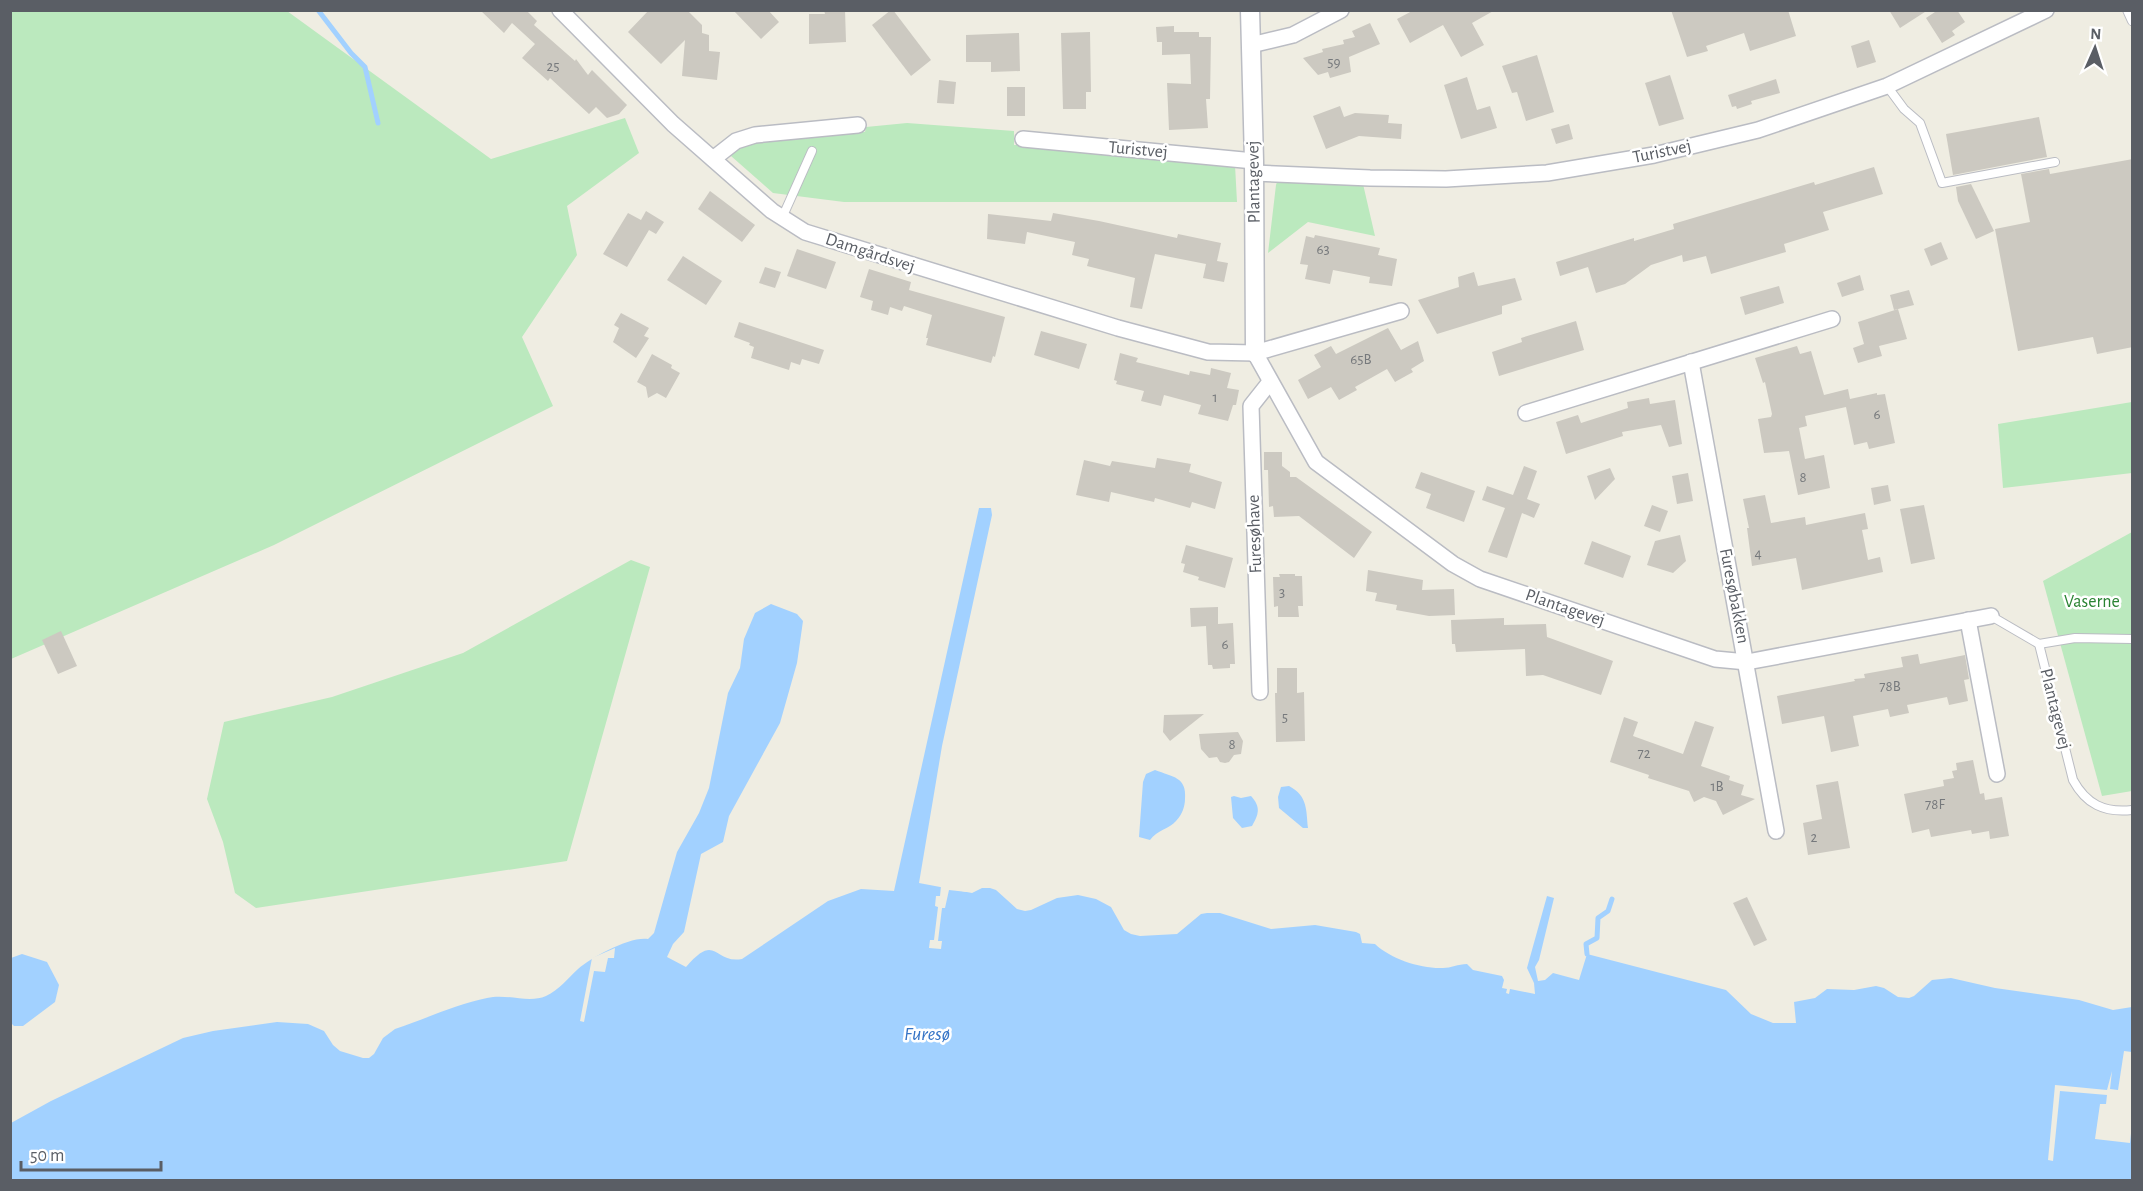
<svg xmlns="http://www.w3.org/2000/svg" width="2143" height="1191" font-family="'Alegreya Sans',sans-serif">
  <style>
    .green { fill: #bbe9be }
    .water { fill: #a2d1ff }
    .pier { fill: #efede2 }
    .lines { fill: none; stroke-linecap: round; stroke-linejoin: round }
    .stream { stroke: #a2d1ff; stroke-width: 5 }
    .building { fill: #ccc9c1 }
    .service-casing { stroke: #babcc3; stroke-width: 10 }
    .minor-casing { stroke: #babcc3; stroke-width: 18 }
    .tertiary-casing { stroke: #babcc3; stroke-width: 21 }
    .service { stroke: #fff; stroke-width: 8 }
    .minor { stroke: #fff; stroke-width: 15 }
    .tertiary { stroke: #fff; stroke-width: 18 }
    .labels { text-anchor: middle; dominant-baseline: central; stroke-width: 5; stroke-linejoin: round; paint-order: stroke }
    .number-label { font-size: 15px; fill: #76797c }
    .street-label { font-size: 18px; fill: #5a5e65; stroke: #fff }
    .park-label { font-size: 18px; fill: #2a8333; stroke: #fff }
    .water-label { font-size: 20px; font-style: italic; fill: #3574c6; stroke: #fff }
  </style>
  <rect width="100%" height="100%" fill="#efede2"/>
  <g class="green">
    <polygon points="11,11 287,11 491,159 625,118 639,153 567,206 577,255 522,337 553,406 274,545 11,659"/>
    <polygon points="907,123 1014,131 1014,145 1031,145 1235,165 1237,202 844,202 773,193 731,156 732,150 736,146 812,132 865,132 866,127"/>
    <polygon points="1285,180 1363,184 1375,236 1308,222 1268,253 1276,185 1277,182"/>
    <polygon points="2132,402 2132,473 2003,488 1998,424"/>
    <polygon points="2132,532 2132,791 2102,796 2043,581"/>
    <polygon points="631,560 650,567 567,861 256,908 235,893 223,842 207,799 224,722 332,697 463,653"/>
  </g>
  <g class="water">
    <path d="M 979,508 L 991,508 L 992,515 L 942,746 L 919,883 L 972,893 L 982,888 L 990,888 L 996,890 L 1017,909 L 1025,911 L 1031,910 L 1057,898 L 1078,895 L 1096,899 L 1111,907 L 1124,930 L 1131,934 L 1140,936 L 1177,934 L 1201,914 L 1207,913 L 1220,913 L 1271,929 L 1315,925 L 1356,932 L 1360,934 L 1362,943 L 1375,944 C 1391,959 1421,969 1443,968 C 1451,968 1458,964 1467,964 L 1473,970 L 1502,976 L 1504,980 L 1502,988 L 1507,989 L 1506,993 L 1509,994 L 1510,989 L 1535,994 L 1534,983 L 1527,968 L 1547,896 L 1554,898 L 1539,960 L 1535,967 L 1538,981 L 1545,980 L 1553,973 L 1579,980 L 1587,954 L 1726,990 L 1751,1014 L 1773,1023 L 1796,1023 L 1794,1002 L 1815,998 L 1827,989 L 1854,990 L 1876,986 L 1884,988 L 1898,997 L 1909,998 L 1914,996 L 1932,980 L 1951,978 L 1995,988 L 2079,1000 L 2113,1010 L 2132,1007 L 2132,1180 L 11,1180 L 11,1123 L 51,1101 L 183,1038 L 213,1031 L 277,1022 L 308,1024 L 324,1031 L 333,1045 L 340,1051 L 363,1058 L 369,1058 L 374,1054 L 383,1038 L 395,1029 C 425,1019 457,1004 487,998 C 507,993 528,1004 546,996 C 559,990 568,978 578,969 C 592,957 630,936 648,939 L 654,933 L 677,852 L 699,813 L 709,788 L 728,693 L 740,668 L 744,639 L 755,613 L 771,604 L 797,614 L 803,621 L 797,663 L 780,723 L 729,816 L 723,842 L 701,854 L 684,932 L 673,944 L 667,957 L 686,967 C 717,931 713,964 742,959 L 828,901 L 861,889 L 894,891 Z"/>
    <path d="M 1155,770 C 1173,777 1187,777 1185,799 C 1185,806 1182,815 1176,821 C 1169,829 1157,830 1150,840 L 1139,837 L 1143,782 L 1146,774 Z"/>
    <path d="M 1289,786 C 1308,796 1306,810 1308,828 L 1303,828 L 1279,808 L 1278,797 L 1281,787 Z"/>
    <path d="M 1234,796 L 1241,798 L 1251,796 C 1261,807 1259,814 1252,826 L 1242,828 L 1233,818 L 1231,797 Z"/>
    <polygon points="22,954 47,962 59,985 55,1002 23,1026 14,1026 11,1023 11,958"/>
  </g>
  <g class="pier">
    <polygon points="941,886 968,889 967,892 949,890 945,908 942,908 938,941 942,941 941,949 929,948 930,940 934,940 938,907 935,906 936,896 940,896"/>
    <polygon points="615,948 614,958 608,958 605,972 594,971 584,1022 580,1021 592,958"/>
    <polygon points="2124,1051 2132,1052 2132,1124 2130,1143 2095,1139 2100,1104 2106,1104 2107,1095 2060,1091 2053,1161 2048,1160 2055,1085 2107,1090 2112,1071 2110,1089 2118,1090"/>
  </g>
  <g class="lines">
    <g class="stream">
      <polyline points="318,10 351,53 365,67 378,123"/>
      <polyline points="1587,954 1586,944 1597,938 1598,918 1608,911 1612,899"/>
    </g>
  </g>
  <g class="building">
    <polygon points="480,10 526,10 537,21 534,25 575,61 576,59 588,75 592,70 627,105 619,114 607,118 596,107 589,114 550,78 548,81 522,58 535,44 512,23 504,33"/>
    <polygon points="649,10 687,10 702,25 702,33 709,35 709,51 720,52 717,80 682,76 685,40 661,64 628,32"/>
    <polygon points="733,10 768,10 779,22 761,39"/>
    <polygon points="824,10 845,10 846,42 809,44 809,14 825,14"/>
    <polygon points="891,10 893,10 931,60 911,76 872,25"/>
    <polygon points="1414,10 1495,10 1472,23 1484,45 1461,57 1443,25 1410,43 1397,19"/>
    <polygon points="1671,10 1788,10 1796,36 1750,51 1744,33 1706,46 1708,51 1687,57"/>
    <polygon points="1889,10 1928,10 1900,28"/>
    <polygon points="1938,10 1957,10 1965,22 1952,31 1955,35 1942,43 1926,18"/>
    <polygon points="1370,23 1380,44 1349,57 1351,72 1330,78 1328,72 1318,75 1303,58 1323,52 1322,49 1344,44 1343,40 1355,37 1352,31"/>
    <polygon points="1174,26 1174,32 1199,32 1199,37 1211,37 1210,99 1206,99 1208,128 1169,130 1167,83 1191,84 1190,54 1162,55 1162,42 1157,42 1156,27"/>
    <polygon points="1090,32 1091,92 1086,92 1086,109 1063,109 1061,33"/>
    <polygon points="1019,33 1020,71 991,72 991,62 966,62 966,35"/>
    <polygon points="1869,40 1876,62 1857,68 1851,46"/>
    <polygon points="1537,55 1554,112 1526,121 1517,92 1512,93 1502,66"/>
    <polygon points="1670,75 1684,119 1659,126 1645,83"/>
    <polygon points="1467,77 1477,110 1490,106 1497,128 1461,139 1444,85"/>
    <polygon points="1776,79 1780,93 1751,101 1752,104 1737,109 1736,106 1732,107 1728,95"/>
    <polygon points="939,80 956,82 954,104 937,103"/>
    <rect x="1007" y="87" width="18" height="29"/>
    <polygon points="1340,106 1344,117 1355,113 1389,115 1388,123 1402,124 1401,139 1359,136 1326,149 1313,116"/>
    <polygon points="2039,117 2047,157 1953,175 1946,134"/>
    <polygon points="1569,124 1573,139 1556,144 1551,129"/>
    <polygon points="2133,159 2133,347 2097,354 2093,337 2018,351 1995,229 2030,222 2021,174 2049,169 2050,174"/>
    <polygon points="1874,167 1883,194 1823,212 1829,230 1784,244 1786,252 1711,274 1706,256 1683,262 1682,255 1651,265 1625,284 1596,293 1588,267 1560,276 1556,262 1634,238 1634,241 1674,229 1673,224 1814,182 1815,185"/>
    <polygon points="1971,184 1994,231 1976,239 1958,201 1956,187"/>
    <polygon points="710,191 755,225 742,242 698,209"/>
    <polygon points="646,211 664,222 656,234 649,230 627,267 603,254 628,213 641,220"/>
    <polygon points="1053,213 1099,221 1177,238 1178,234 1221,243 1217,261 1228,263 1224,282 1203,278 1206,264 1155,254 1142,309 1130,307 1135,278 1087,266 1089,259 1072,255 1075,242 1027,232 1025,244 987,239 988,214 1051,221"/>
    <polygon points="1315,235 1380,248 1378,255 1397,259 1392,286 1369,283 1370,277 1333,270 1330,284 1305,279 1308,265 1300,264 1306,236 1314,238"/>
    <polygon points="1941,242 1948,259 1931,266 1924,249"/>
    <polygon points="797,249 836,262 826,289 787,276"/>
    <polygon points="683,256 722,281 706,305 667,280"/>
    <polygon points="765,267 781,272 775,288 759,283"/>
    <polygon points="869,269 911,282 909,290 1005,317 995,357 993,356 991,363 926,345 928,338 926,338 932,315 904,306 902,311 890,307 888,315 871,310 873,301 860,297"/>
    <polygon points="1474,272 1478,286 1515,278 1522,300 1502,306 1502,314 1437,334 1418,300 1459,287 1458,277"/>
    <polygon points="1860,275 1864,290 1842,297 1837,283"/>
    <polygon points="1779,286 1784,303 1745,315 1740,297"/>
    <polygon points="1909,290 1914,305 1894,310 1890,295"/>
    <polygon points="1898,309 1907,339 1879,346 1882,356 1858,363 1853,348 1864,344 1858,322"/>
    <polygon points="621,313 649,328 644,336 649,338 636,358 613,342 619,328 614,325"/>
    <polygon points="1576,321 1584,350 1499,376 1492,352 1522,342 1521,338"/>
    <polygon points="739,322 824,350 819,364 802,359 800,365 791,362 789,370 751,358 754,347 749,345 750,343 734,337"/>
    <polygon points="1388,328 1401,350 1418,341 1424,361 1411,369 1413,372 1395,382 1387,369 1355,387 1357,390 1339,400 1331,387 1308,399 1298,380 1321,367 1314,355 1331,346 1336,354"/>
    <polygon points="1041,331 1087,344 1079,369 1034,355"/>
    <polygon points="1797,346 1800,354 1811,351 1824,395 1848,389 1850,399 1877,393 1877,395 1885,394 1895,443 1869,449 1867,442 1854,445 1846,407 1805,416 1807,426 1799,428 1805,459 1824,455 1830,488 1798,495 1789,451 1764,453 1758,419 1771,417 1772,414 1765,382 1763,383 1755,358"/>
    <polygon points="1120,353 1138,358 1136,362 1189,375 1190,371 1210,375 1211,368 1231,373 1227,388 1239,390 1236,405 1233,405 1228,421 1198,414 1201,405 1164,395 1161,406 1141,401 1144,391 1116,384 1117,381 1114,380"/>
    <polygon points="652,354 672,365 671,368 680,373 666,398 657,393 648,398 646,387 637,382"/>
    <polygon points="1649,398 1650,404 1675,400 1682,444 1669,447 1661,425 1622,432 1623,436 1566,454 1556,422 1578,415 1581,423 1628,408 1627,402"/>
    <polygon points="1264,452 1282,452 1282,466 1290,472 1290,477 1296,477 1372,532 1354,558 1299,516 1274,517 1273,506 1269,507 1268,470 1264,470"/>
    <polygon points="1157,458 1191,464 1189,472 1222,482 1215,509 1192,502 1190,508 1155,498 1154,502 1111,492 1109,502 1076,495 1084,460 1110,466 1112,461 1155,468"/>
    <polygon points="1524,466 1537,471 1527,499 1540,504 1534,518 1522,513 1507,558 1488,552 1505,508 1482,500 1487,486 1513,495"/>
    <polygon points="1610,468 1615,479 1595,500 1587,476"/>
    <polygon points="1421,472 1475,491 1464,522 1426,508 1431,494 1415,488"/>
    <polygon points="1688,473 1693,501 1677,504 1672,476"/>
    <polygon points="1888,485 1891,501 1874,505 1871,488"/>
    <polygon points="1765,495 1771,523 1805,517 1806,525 1865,513 1868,529 1862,530 1868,560 1880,557 1883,572 1802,590 1796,558 1752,566 1747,528 1749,528 1743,499"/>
    <polygon points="1652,505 1668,511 1660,532 1644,526"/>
    <polygon points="1924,505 1935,559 1911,564 1900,509"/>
    <polygon points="1680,535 1686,561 1673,573 1647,565 1655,541"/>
    <polygon points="1592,541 1631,556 1623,578 1584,564"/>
    <polygon points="1186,545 1233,558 1225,588 1198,580 1199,577 1183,572 1185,564 1181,563"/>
    <polygon points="1368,570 1423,580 1422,590 1454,589 1455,615 1429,616 1396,610 1397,605 1375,601 1377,593 1366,591"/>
    <polygon points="1279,574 1295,574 1295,576 1302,576 1303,606 1298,606 1299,617 1278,617 1278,606 1274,607 1273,577 1280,577"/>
    <polygon points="1218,607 1218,624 1233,623 1235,664 1230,664 1230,668 1213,669 1212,665 1208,665 1206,626 1191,627 1190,608"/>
    <polygon points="1504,618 1504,625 1546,624 1547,637 1613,661 1601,695 1543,675 1526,676 1525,649 1456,652 1455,644 1452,644 1451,620"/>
    <polygon points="61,631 77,666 58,674 42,640"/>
    <polygon points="1918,654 1920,664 1965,655 1969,679 1964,680 1968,701 1949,705 1947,697 1907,705 1909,713 1890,717 1888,709 1853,716 1859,746 1831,752 1824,716 1782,724 1777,696 1855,681 1854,679 1865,678 1864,674 1903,667 1901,657"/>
    <polygon points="1277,668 1297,668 1297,693 1304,692 1305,741 1276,742 1275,693 1277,693"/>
    <polygon points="1204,714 1170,741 1163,732 1164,715"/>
    <polygon points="1624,717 1638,722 1633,736 1683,754 1695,721 1714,727 1701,766 1730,776 1729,780 1744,785 1741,795 1755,799 1723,815 1716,801 1704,797 1694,802 1689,791 1648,778 1649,775 1610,762"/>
    <polygon points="1238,732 1243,741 1241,754 1234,755 1229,762 1225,763 1220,762 1217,757 1209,758 1201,749 1199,734"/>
    <polygon points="1973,760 1980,794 1984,793 1985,800 2002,797 2009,836 1990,839 1989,831 1972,834 1971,830 1931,837 1929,829 1912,833 1904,794 1944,786 1943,780 1954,778 1952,771 1957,770 1956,763"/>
    <polygon points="1838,781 1850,848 1808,855 1803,823 1822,819 1816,785"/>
    <polygon points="1747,897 1767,940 1754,946 1733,903"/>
  </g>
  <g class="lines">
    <g class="service-casing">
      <g id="service">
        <polyline points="2127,10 2132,21"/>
        <polyline points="1887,86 1904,109 1920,123 1942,183 2055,162"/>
        <polyline points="782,218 812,151"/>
        <path d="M 1991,616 L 2039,644 L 2073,780 C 2086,804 2104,813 2132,810"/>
        <polyline points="2039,644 2075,638 2132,639"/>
      </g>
    </g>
    <g class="minor-casing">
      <g id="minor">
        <polyline points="560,10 673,124 772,211 805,232 1118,328 1208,352 1255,353 1401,311"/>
        <polyline points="1251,45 1293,35 1341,10"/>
        <polyline points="1023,139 1254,161"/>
        <polyline points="713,159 736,141 755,135 858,125"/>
        <polyline points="1254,173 1370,178 1446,179 1547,173 1654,155 1758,130 1887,86 2046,10"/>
        <polyline points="1255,353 1316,462 1453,564 1480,579 1715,659 1747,662 1991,616"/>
        <polyline points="1691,362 1776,831"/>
        <polyline points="1526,413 1832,319"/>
        <polyline points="1968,620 1997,774"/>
        <polyline points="1260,692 1251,406 1270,382"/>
      </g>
    </g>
    <g class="tertiary-casing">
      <polyline id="tertiary" points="1250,10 1254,161 1255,353"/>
    </g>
    <use href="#service" class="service"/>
    <use href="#minor" class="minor"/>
    <use href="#tertiary" class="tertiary"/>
  </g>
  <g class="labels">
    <g class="number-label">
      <text x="1334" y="62">59</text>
      <text x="553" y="66">25</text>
      <text x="1323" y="249">63</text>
      <text x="1361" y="359">65B</text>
      <text x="1215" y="397">1</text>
      <text x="1877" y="414">6</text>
      <text x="1803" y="477">8</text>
      <text x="1758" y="553">4</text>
      <text x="1282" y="592">3</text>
      <text x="1225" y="644">6</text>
      <text x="1890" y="686">78B</text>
      <text x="1285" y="717">5</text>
      <text x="1232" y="744">8</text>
      <text x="1644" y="753">72</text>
      <text x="1717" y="786">1B</text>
      <text x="1935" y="804">78F</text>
      <text x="1814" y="837">2</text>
    </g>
    <g class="street-label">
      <text transform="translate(1138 150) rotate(5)">Turistvej</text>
      <text transform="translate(1662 152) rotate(-12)">Turistvej</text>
      <text transform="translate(1254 182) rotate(-91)">Plantagevej</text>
      <text transform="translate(870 253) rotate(18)">Damgårdsvej</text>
      <text transform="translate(1255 534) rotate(-92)">Furesøhave</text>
      <text transform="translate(1734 596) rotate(79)">Furesøbakken</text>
      <text transform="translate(1565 608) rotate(19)">Plantagevej</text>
      <text transform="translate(2055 709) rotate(76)">Plantagevej</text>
    </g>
    <g class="park-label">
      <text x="2092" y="602">Vaserne</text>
    </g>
    <g class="water-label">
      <text x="927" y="1034">Furesø</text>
    </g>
  </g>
  <rect width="2143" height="1191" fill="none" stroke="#5a5e65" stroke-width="24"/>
  <g transform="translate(2095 48) rotate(3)" stroke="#ffffff" stroke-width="4.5" paint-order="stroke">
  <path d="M0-4.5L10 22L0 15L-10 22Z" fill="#5a5e65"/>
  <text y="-9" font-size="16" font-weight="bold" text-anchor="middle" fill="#5a5e65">N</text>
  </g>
  <path d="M21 1161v9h140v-9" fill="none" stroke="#5a5e65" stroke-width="3"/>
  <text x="30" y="1161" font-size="18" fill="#5a5e65" stroke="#ffffff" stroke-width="4.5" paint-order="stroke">50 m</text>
</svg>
